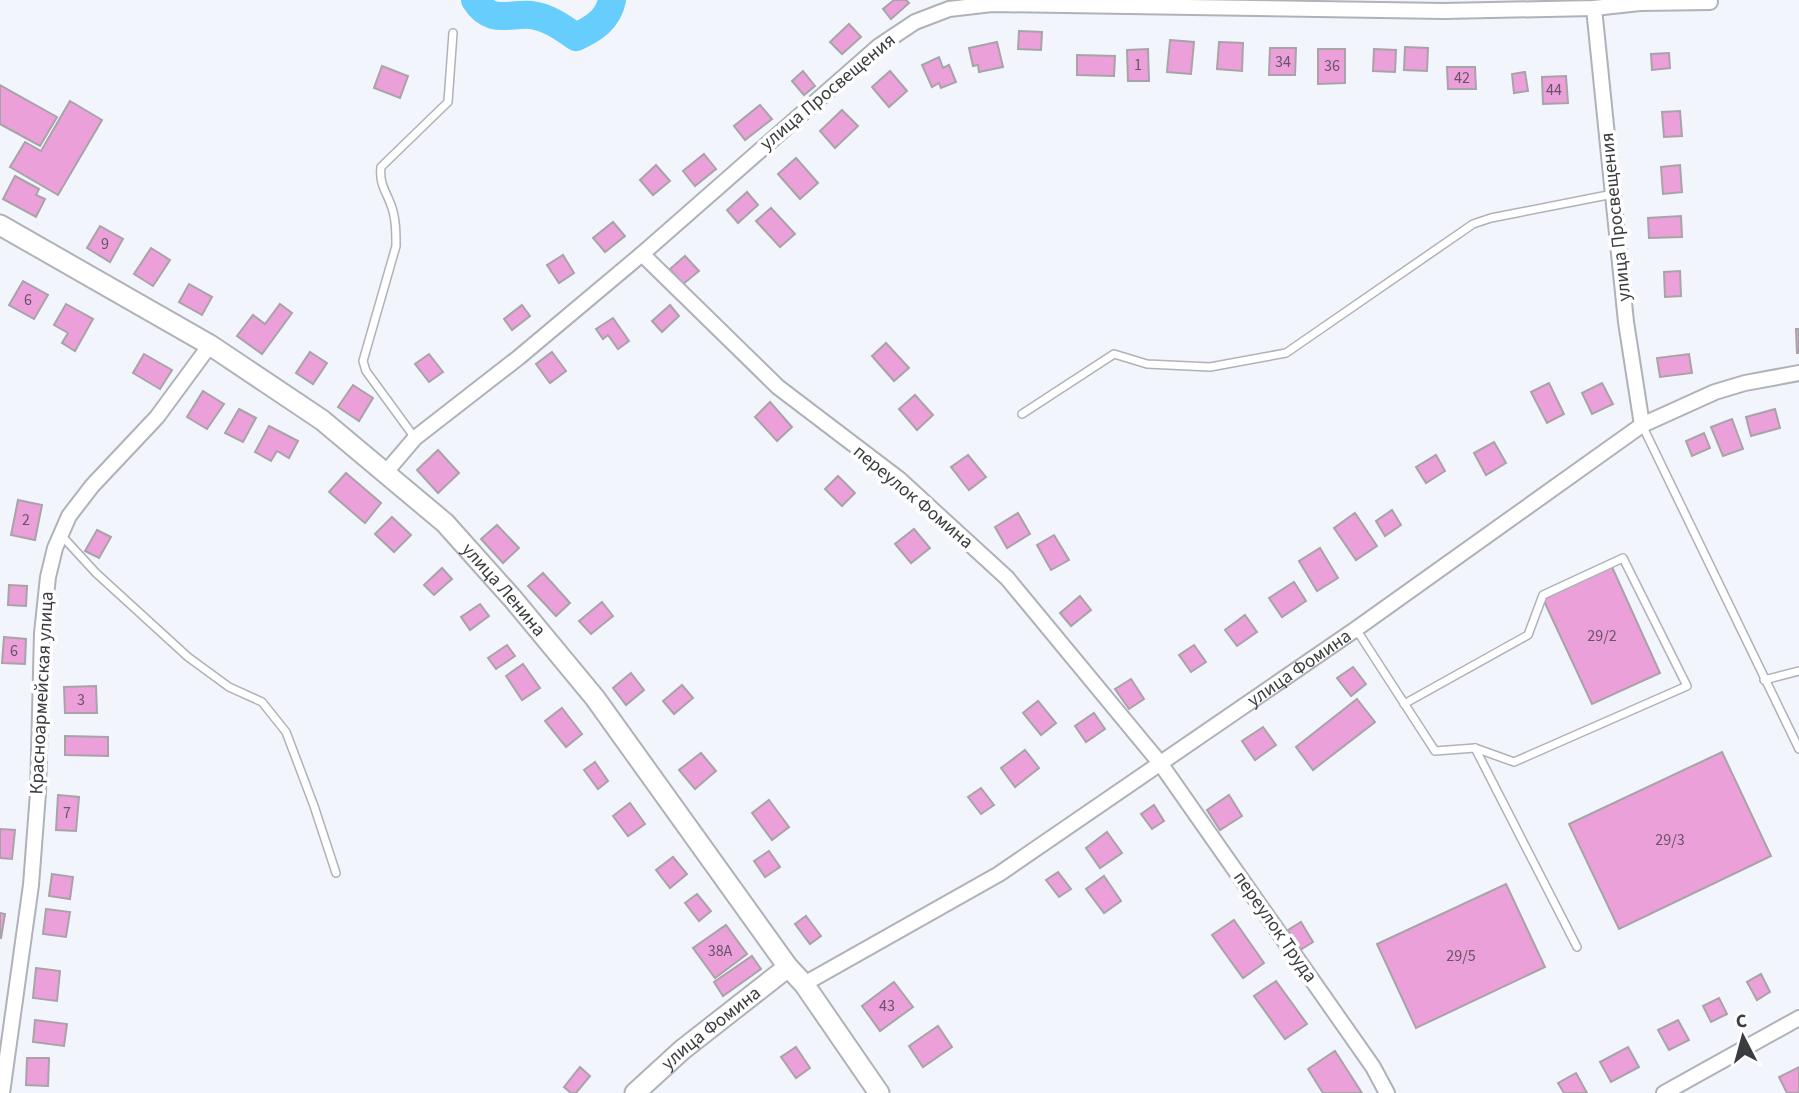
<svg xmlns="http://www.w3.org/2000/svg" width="1799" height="1093" font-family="'Source Sans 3',sans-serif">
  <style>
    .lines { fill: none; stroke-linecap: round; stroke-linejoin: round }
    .river { stroke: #67cdfd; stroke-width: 28 }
    .building { fill: #eca0da; stroke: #a8a3a7; stroke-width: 2 }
    .lane-casing { stroke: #afb2b8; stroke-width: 10 }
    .street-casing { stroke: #afb2b8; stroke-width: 18 }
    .secondary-casing { stroke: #afb2b8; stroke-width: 23 }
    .lane { stroke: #fff; stroke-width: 7 }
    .street { stroke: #fff; stroke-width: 14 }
    .secondary { stroke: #fff; stroke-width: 19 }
    .labels { text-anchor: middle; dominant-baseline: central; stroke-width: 7; stroke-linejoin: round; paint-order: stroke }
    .number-label { font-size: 16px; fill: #675566 }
    .street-label { font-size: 19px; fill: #3b3c3f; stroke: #fff }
  </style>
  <rect width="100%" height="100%" fill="#f2f5fb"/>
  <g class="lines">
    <path class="river" d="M 475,0 C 491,25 509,13 531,15 C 548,17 563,28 576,37 C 593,29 608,20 612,0"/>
  </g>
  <g class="building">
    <polygon points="894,0 906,0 909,3 891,19 883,9"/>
    <polygon points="849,24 861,37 842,54 830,42"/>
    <polygon points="1019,31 1042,32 1041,50 1018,49"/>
    <polygon points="1170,40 1194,42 1191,74 1167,72"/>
    <polygon points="997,42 1003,67 979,72 978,65 973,66 969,48"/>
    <polygon points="1219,42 1243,43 1242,71 1217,69"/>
    <polygon points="1405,47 1428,48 1427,71 1404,70"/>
    <polygon points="1270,48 1296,48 1295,75 1269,75"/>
    <polygon points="1148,49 1149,81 1128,81 1127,50"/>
    <polygon points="1318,49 1345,49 1345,83 1318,84"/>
    <polygon points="1374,49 1396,50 1395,72 1373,71"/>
    <polygon points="1669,53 1670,68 1652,70 1651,54"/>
    <polygon points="1077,55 1115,56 1114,76 1077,75"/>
    <polygon points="939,57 943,68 949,65 956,82 941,88 939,83 932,87 922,65"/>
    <polygon points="382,66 408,76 400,98 374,88"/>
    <polygon points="1447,67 1475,67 1476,89 1448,89"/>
    <polygon points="803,71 815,86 804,95 792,81"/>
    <polygon points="890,71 907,91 889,107 872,87"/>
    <polygon points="1525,72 1528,91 1514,93 1512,74"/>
    <polygon points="1566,76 1568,103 1543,104 1542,77"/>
    <polygon points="0,85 57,117 40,146 0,124"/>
    <polygon points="70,101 102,120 58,195 10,167 25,142 41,151"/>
    <polygon points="760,105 772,119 745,140 734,126"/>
    <polygon points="842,110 858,126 835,148 820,131"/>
    <polygon points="1680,111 1682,136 1664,137 1662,112"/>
    <polygon points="704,154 716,169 695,186 683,171"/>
    <polygon points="796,158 818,183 800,199 778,174"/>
    <polygon points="656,165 670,181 653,195 640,180"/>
    <polygon points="1680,165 1682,192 1663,194 1661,167"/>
    <polygon points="15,176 39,189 36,195 45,199 36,217 3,199"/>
    <polygon points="747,192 758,205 738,223 727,210"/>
    <polygon points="771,208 795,234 780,247 756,221"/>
    <polygon points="1681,216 1682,237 1649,238 1648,218"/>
    <polygon points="613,222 625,236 605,252 593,238"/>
    <polygon points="100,226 123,239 110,262 87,248"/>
    <polygon points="151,248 170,260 153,286 134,274"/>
    <polygon points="563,255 574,273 559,283 547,265"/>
    <polygon points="685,256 699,271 683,284 670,269"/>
    <polygon points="1680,271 1681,296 1665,297 1664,272"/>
    <polygon points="23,281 48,295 34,319 9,305"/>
    <polygon points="189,284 212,297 202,315 179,302"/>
    <polygon points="66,304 93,319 75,351 62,343 68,333 54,325"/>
    <polygon points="280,304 292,313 262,354 237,336 253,315 265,324"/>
    <polygon points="522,305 530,316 512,330 504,319"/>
    <polygon points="670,305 679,316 662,332 652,321"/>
    <polygon points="613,318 629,341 618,349 608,335 603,339 596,329"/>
    <polygon points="1796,329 1799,329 1799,353 1797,353"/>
    <polygon points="886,343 909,368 894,381 872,356"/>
    <polygon points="310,352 327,363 313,384 296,373"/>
    <polygon points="552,352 566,371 550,383 536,364"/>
    <polygon points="144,354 172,370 160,389 133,373"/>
    <polygon points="429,354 443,372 429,382 415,364"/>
    <polygon points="1689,354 1692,373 1660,377 1657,358"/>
    <polygon points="1549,383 1564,414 1547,423 1531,392"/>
    <polygon points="1602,383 1613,404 1592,414 1582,393"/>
    <polygon points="353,385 373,398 359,421 338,407"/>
    <polygon points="203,391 224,404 207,429 187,417"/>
    <polygon points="915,395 933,415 917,430 899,409"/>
    <polygon points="770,402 792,427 777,441 755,417"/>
    <polygon points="239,409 256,418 243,442 225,433"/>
    <polygon points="1775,409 1780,428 1751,436 1746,417"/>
    <polygon points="1732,419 1743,449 1723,456 1711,427"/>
    <polygon points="269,426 298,441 289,458 277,451 271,461 255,452"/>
    <polygon points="1704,433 1710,448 1692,456 1686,441"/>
    <polygon points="1494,442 1506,463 1486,475 1474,453"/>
    <polygon points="438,450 459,473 438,493 417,470"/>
    <polygon points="968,455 986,477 969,490 951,467"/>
    <polygon points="1436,455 1445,471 1426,483 1416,467"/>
    <polygon points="346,473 381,503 365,523 329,492"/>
    <polygon points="838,476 855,493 842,506 825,489"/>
    <polygon points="18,500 42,505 35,540 11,535"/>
    <polygon points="1392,510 1401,525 1385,536 1376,521"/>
    <polygon points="1018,513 1030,534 1007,548 995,527"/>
    <polygon points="1355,513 1377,546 1356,560 1334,528"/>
    <polygon points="392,517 411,535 394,552 375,534"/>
    <polygon points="497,525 519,548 503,563 481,539"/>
    <polygon points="914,529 930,548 911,563 895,544"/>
    <polygon points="97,530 111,537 99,558 85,551"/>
    <polygon points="1054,535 1069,560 1051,570 1037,545"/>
    <polygon points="1320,548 1338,578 1317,591 1299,561"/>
    <polygon points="1612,567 1660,673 1592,704 1543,599"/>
    <polygon points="442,568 452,579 434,595 424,585"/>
    <polygon points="543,573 570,603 556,616 528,586"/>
    <polygon points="1294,582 1306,601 1282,617 1269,598"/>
    <polygon points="9,585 27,586 26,606 8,605"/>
    <polygon points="1080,596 1091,610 1071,626 1060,613"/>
    <polygon points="602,602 613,616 591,634 579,621"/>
    <polygon points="480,604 489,616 470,630 461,617"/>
    <polygon points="1245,615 1257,632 1237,646 1225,630"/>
    <polygon points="4,637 26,639 25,664 2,663"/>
    <polygon points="507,645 515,656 496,669 488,658"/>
    <polygon points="1194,645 1206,662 1191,672 1179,655"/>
    <polygon points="523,664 540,688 522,700 506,676"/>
    <polygon points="1353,667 1366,684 1351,696 1337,678"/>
    <polygon points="631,673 644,690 626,705 613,688"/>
    <polygon points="1131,679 1144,699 1129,709 1115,689"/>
    <polygon points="682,685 693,698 674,714 663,701"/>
    <polygon points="96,686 97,713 65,713 64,687"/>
    <polygon points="1357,699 1375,722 1313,770 1296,747"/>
    <polygon points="1038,701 1056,723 1041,735 1023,713"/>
    <polygon points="562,708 582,734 566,747 545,721"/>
    <polygon points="1094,713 1105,729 1086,742 1075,726"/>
    <polygon points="1263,727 1276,745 1255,760 1242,741"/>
    <polygon points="65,736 108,737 108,756 65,755"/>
    <polygon points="1025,750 1039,768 1015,787 1001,768"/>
    <polygon points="1722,752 1771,856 1619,929 1569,824"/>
    <polygon points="701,753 716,771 695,789 679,770"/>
    <polygon points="595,762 608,781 598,789 584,770"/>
    <polygon points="981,788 994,805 981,814 968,797"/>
    <polygon points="58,795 79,797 76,831 56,830"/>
    <polygon points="1229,795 1242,816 1220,830 1207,810"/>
    <polygon points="769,800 789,827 772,840 752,813"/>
    <polygon points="630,803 645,824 628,836 613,816"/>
    <polygon points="1154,805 1164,821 1152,829 1141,814"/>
    <polygon points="0,829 15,830 12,859 0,858"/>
    <polygon points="1107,832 1122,853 1100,868 1086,848"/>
    <polygon points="769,851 780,867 765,877 754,861"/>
    <polygon points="673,857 687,874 670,888 656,870"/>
    <polygon points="1058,872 1071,889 1059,897 1046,880"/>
    <polygon points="52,874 73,877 70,899 49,896"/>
    <polygon points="1104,876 1121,901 1104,913 1086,889"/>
    <polygon points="1506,884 1545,967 1416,1028 1377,944"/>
    <polygon points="697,894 711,911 699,921 685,903"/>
    <polygon points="46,909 70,912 66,937 43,934"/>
    <polygon points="0,913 5,914 1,938 0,938"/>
    <polygon points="806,916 821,936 810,944 795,924"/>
    <polygon points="1234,920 1264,963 1243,978 1212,935"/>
    <polygon points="1301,922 1313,942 1300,950 1288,930"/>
    <polygon points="726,925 747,954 715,978 693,948"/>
    <polygon points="752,956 761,969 723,996 714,982"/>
    <polygon points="36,968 60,971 57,1001 33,998"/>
    <polygon points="1761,974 1770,992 1757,1000 1747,982"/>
    <polygon points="1276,981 1307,1024 1285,1039 1254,996"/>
    <polygon points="894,982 913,1007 880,1031 862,1006"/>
    <polygon points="1719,998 1727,1014 1711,1022 1703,1006"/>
    <polygon points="35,1020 67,1024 64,1046 33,1042"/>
    <polygon points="1678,1020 1689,1040 1669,1050 1658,1030"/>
    <polygon points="938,1026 952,1047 923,1067 909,1046"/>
    <polygon points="796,1047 810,1068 796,1078 781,1057"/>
    <polygon points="1628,1047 1639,1067 1611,1082 1600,1062"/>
    <polygon points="1335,1051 1362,1093 1323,1093 1308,1069"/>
    <polygon points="27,1058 49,1058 48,1086 26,1085"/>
    <polygon points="580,1067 590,1076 576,1093 571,1093 564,1087"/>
    <polygon points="1799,1067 1799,1093 1787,1093 1779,1077"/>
    <polygon points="1576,1073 1587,1093 1564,1093 1558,1083"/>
  </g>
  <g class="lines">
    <g class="lane-casing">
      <g id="lane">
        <polyline points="1022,414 1114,354 1147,364 1210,367 1286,353 1473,224 1491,218 1613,194"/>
        <polyline points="1642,425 1799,749"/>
        <path d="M 415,438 L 366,371 L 363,361 L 396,246 C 396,233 396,218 391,205 C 386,191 379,184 381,167 L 448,102 L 453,33"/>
        <polyline points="61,535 96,573 188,657 229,687 262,702 286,732 314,806 336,873"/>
        <polyline points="1356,629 1435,751 1475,748 1514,762 1687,686 1623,558 1543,595 1528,635 1404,704"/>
        <polyline points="1764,680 1799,671"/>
        <polyline points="1475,748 1577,947"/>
      </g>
    </g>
    <g class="street-casing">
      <g id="street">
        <polyline points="1594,8 1626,322 1642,425"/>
        <polyline points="642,254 778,387 899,479 1007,578 1160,763 1373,1067 1387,1093"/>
        <polyline points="386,472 415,438 518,358 642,254 879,46 915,22 949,9 992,4 1444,11 1594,8 1640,3 1710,2"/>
        <path id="s1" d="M 804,984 L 999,874 L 1356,629 L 1642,425 L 1715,392 L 1745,383 L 1799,373"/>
        <polyline points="2,1093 31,885 38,793 42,633 48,577 55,548 69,516 92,486 157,417 210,345"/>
        <polyline points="1664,1093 1799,1018"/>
      </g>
    </g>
    <g class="secondary-casing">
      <g id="secondary">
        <path id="s2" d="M 0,225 L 210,345 L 322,420 L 445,523 L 513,599 L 595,698 L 788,967 L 804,984 L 879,1093"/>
        <path id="s3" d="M 635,1093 L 682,1050 L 788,967"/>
      </g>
    </g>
    <use href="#lane" class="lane"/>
    <use href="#street" class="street"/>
    <use href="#secondary" class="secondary"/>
  </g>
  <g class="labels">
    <g class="number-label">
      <text x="1283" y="62">34</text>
      <text x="1138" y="65">1</text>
      <text x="1332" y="66">36</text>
      <text x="1462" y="78">42</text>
      <text x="1554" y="90">44</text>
      <text x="105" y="244">9</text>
      <text x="28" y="300">6</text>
      <text x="26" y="520">2</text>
      <text x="1602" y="636">29/2</text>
      <text x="14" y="651">6</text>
      <text x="81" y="700">3</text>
      <text x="67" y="813">7</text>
      <text x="1670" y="840">29/3</text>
      <text x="720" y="951">38А</text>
      <text x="1461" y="956">29/5</text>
      <text x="887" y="1006">43</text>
    </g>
    <g class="street-label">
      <text transform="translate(828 92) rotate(-40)">улица Просвещения</text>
      <text transform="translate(1616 217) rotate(-96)">улица Просвещения</text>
      <text transform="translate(913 497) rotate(40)">переулок Фомина</text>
      <text stroke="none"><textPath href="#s2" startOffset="626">улица Ленина</textPath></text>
      <text stroke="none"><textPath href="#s1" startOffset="588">улица Фомина</textPath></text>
      <text transform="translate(42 693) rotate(-87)">Красноармейская улица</text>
      <text transform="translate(1275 927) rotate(55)">переулок Труда</text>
      <text stroke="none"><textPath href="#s3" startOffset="100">улица Фомина</textPath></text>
    </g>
  </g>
  <g transform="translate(1743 1037) rotate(354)" stroke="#ffffff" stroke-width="5" paint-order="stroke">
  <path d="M0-5L12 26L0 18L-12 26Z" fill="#3b3c3f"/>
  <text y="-10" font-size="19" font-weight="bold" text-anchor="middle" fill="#3b3c3f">С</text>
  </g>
</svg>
